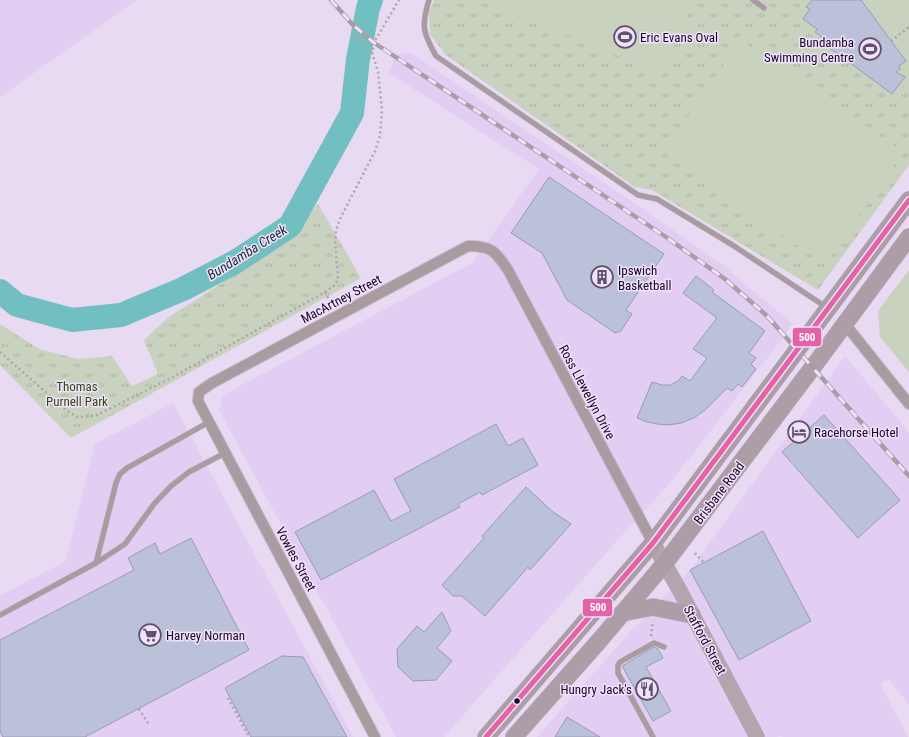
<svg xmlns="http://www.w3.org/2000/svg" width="909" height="737" font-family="'Roboto Condensed',sans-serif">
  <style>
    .built { fill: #e2cdf3 }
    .park { fill: url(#park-tufts) }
    .pitch { fill: #c9d2bf }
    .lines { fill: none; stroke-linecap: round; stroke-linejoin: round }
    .river { stroke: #72bfc1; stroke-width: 24 }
    .building { fill: #bbc1d8; stroke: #989db3 }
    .service-casing { stroke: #c2b6cb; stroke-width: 6 }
    .minor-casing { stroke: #c2b6cb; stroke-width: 12 }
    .secondary-casing { stroke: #c2b6cb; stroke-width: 16 }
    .primary-casing { stroke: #c2b6cb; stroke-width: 18 }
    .path { stroke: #b0a3af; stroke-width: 2.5; stroke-dasharray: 2 3; stroke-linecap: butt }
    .service { stroke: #a99ca0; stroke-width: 5 }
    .minor { stroke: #a99ca0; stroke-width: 10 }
    .secondary { stroke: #b3a4ae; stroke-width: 15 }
    .primary { stroke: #ac9da7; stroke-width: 17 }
    .rail-casing { stroke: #a99ea8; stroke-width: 4.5 }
    .rail { stroke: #f1e1ff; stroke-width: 3; stroke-dasharray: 9; stroke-linecap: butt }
    .bus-1-casing { stroke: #f1e1ff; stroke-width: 8 }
    .bus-1 { stroke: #e463a4; stroke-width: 5 }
    .bus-dot { fill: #180822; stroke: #f1e1ff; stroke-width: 1.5 }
    .labels { text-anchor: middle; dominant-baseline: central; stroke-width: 3; stroke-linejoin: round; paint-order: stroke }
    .poi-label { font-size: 13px; fill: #180822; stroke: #f1e1ff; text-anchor: start }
    .street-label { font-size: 13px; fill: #180822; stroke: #f1e1ff }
    .park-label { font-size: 13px; fill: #314b09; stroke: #f1e1ff }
    .water-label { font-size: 14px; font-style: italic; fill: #17302e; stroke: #f1e1ff }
    .line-badge { stroke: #f1e1ff; stroke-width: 1.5 }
    .badge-label { font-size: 11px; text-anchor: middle; font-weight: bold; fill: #fff }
  </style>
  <defs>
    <pattern id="park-tufts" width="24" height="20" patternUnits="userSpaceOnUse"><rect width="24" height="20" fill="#c9d2bf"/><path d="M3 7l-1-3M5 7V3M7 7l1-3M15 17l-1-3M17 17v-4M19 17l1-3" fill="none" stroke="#acb3a4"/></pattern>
  </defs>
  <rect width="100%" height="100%" fill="#e7daf2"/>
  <g class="built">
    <polygon points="0,0 137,0 0,97"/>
    <polygon points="407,52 414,55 640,207 727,268 792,324 779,343 670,483 613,545 444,737 396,737 219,410 223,395 472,263 539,169 389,73 396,55"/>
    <polygon points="845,356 909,432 909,704 888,679 880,684 908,737 782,737 781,736 776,737 537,737 632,630 690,570"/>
    <polygon points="173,403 353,737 0,737 0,596 66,561 95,444"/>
  </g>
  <g class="park">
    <polygon points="434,0 909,0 909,165 818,290 652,190 635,187 446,55 430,34 429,12"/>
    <polygon points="318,204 361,278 71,438 0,365 0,324 39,349 78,359 112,356 132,386 158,374 144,340 170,316 288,241"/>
  </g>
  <g class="pitch">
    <polygon points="482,0 693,0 662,74"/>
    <polygon points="806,0 909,0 909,92 899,85 892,94 792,19"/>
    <polygon points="741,40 903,152 825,264 663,152"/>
    <polygon points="909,270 909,372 880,337 878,311"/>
  </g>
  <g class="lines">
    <polyline class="river" points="0,291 17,305 72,320 121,315 183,289 235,262 290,226 352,113 358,59 368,8 371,0"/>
  </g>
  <g class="building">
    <polygon points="812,0 861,0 906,61 899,66 900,69 896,72 905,77 892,94 823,43 826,40 815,32 817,29 803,19 810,9 806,7"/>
    <polygon points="549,177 664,254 626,310 632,314 621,331 615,333 567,300 542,253 511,233"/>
    <polygon points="696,276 714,290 712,292 765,331 749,353 756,358 751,364 756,369 742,387 738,384 732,391 727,388 705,410 694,418 681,423 668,425 657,424 647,422 637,418 652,382 662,385 671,385 679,380 682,376 690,381 707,358 693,349 717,318 683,293"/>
    <polygon points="824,415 900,500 858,538 782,452"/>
    <polygon points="496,424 508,446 523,438 538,465 482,495 480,492 458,504 460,507 321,580 295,532 374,490 391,521 411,511 394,479"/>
    <polygon points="526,487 553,512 571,524 530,570 528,567 485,616 462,596 453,596 442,585 484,538 482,536"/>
    <polygon points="763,531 811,621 739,660 690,570"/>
    <polygon points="191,538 249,650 85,737 3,737 0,731 0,640 134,570 128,558 155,543 160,554"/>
    <polygon points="442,612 451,631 437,648 452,661 436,680 413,681 398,667 397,649 417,626 424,632"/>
    <polygon points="654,647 658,649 663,658 646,667 671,711 653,721 622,666"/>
    <polygon points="282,656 303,657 347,737 251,737 225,688"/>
    <polygon points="567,717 600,737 555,737"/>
  </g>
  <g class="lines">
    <g class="service-casing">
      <g id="service">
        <path d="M 429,0 C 421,26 423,33 436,56 L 638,195 L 657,199 L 734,246 L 826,307"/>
        <polyline points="753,0 764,8"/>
        <polyline points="96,563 116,483 120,474 127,468 209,422"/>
        <polyline points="0,615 96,563 125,544 154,504 171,486 189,472 225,453"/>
        <polyline points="653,737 618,673 618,665 620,662 654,643 664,647"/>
      </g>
    </g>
    <g class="minor-casing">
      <g id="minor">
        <polyline points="845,324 909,404"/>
        <path d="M 375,737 L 198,401 L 199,392 L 212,383 L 468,246 C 492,246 495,251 508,270 L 653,543"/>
      </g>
    </g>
    <g class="secondary-casing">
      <polyline id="secondary" points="653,543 680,591 757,737"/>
    </g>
    <g class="primary-casing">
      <g id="primary">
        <polyline points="622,613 653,607 692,615"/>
        <polyline points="486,737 653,543 909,200"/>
        <polyline points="514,737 599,641 665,563 813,367 909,237"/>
      </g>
    </g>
    <g class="path">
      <polyline points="352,36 372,52"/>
      <polyline points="891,41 909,27"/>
      <polyline points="325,292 332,306"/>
      <polyline points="0,352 66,410 77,417 95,416 171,378 325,292 335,285 338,279 335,240 336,231 340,219 375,151 380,136 382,110 378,72 372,52 376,39 399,0"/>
      <polyline points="695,553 704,563"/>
      <polyline points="651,636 653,621"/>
      <polyline points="228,698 249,737"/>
      <polyline points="139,709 149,725"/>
    </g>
    <use href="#service" class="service"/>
    <use href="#minor" class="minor"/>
    <use href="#secondary" class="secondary"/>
    <use href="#primary" class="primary"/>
    <g class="rail-casing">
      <polyline id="rail" points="331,0 352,24 373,42 666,237 725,279 767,316 909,476"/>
    </g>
    <use href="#rail" class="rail"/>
    <g class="bus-1-casing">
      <polyline id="bus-1" points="486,737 653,543 909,200"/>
    </g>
    <use href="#bus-1" class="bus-1"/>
  </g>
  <defs>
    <g id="stadium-ring" transform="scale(1.15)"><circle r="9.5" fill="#f1e1ff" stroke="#60526b" stroke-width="1.5"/><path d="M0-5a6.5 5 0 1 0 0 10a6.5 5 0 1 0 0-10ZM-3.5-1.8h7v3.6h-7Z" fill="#60526b"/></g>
    <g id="building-ring" transform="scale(1.15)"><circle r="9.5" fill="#f1e1ff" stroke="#60526b" stroke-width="1.5"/><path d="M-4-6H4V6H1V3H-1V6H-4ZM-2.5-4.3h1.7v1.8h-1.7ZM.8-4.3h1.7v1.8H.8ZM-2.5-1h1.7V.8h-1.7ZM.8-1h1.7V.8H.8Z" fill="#60526b"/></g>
    <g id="hotel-ring" transform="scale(1.15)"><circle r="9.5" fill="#f1e1ff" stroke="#60526b" stroke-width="1.5"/><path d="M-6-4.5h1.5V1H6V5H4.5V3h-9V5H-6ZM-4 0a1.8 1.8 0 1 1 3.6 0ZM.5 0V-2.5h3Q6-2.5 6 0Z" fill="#60526b"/></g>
    <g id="supermarket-ring" transform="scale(1.15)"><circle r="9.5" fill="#f1e1ff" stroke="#60526b" stroke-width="1.5"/><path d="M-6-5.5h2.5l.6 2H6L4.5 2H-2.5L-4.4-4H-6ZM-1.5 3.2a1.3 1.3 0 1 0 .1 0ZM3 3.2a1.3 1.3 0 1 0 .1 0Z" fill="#60526b"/></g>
    <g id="restaurant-ring" transform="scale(1.15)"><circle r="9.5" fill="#f1e1ff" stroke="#60526b" stroke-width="1.5"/><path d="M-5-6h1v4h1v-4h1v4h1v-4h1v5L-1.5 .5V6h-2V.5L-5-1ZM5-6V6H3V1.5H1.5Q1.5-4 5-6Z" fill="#60526b"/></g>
  </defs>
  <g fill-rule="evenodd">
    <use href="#stadium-ring" x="625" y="37"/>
    <use href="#stadium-ring" x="870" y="49"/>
    <use href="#building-ring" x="602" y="277"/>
    <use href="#hotel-ring" x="799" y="432"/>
    <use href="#supermarket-ring" x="150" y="635"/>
    <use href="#restaurant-ring" x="647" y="689"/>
  </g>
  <circle class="bus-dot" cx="517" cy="701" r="3.5"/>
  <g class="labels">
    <g class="poi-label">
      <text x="640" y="37">Eric Evans Oval</text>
      <text x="854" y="42" text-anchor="end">Bundamba<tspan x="854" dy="15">Swimming Centre</tspan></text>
      <text x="618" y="270">Ipswich<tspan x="618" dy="15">Basketball</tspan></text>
      <text x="814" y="432">Racehorse Hotel</text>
      <text x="166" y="635">Harvey Norman</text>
      <text x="632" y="689" text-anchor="end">Hungry Jack's</text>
    </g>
    <g class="street-label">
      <text transform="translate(341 299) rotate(-28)">MacArtney Street</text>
      <text transform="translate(587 392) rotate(62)">Ross Llewellyn Drive</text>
      <text transform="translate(719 493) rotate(-53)">Brisbane Road</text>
      <text transform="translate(296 559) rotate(62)">Vowles Street</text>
      <text transform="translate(705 640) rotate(62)">Stafford Street</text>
    </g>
    <g class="park-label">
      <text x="77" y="386">Thomas<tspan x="77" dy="15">Purnell Park</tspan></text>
    </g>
    <g class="water-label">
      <text transform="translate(247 252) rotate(-32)">Bundamba Creek</text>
    </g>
  </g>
  <g class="line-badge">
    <rect x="792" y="327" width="30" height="20" rx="4" fill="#e463a4"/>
    <rect x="582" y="598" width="31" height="19" rx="4" fill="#e463a4"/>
  </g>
  <g class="badge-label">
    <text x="807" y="341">500</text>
    <text x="598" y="611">500</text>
  </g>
</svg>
